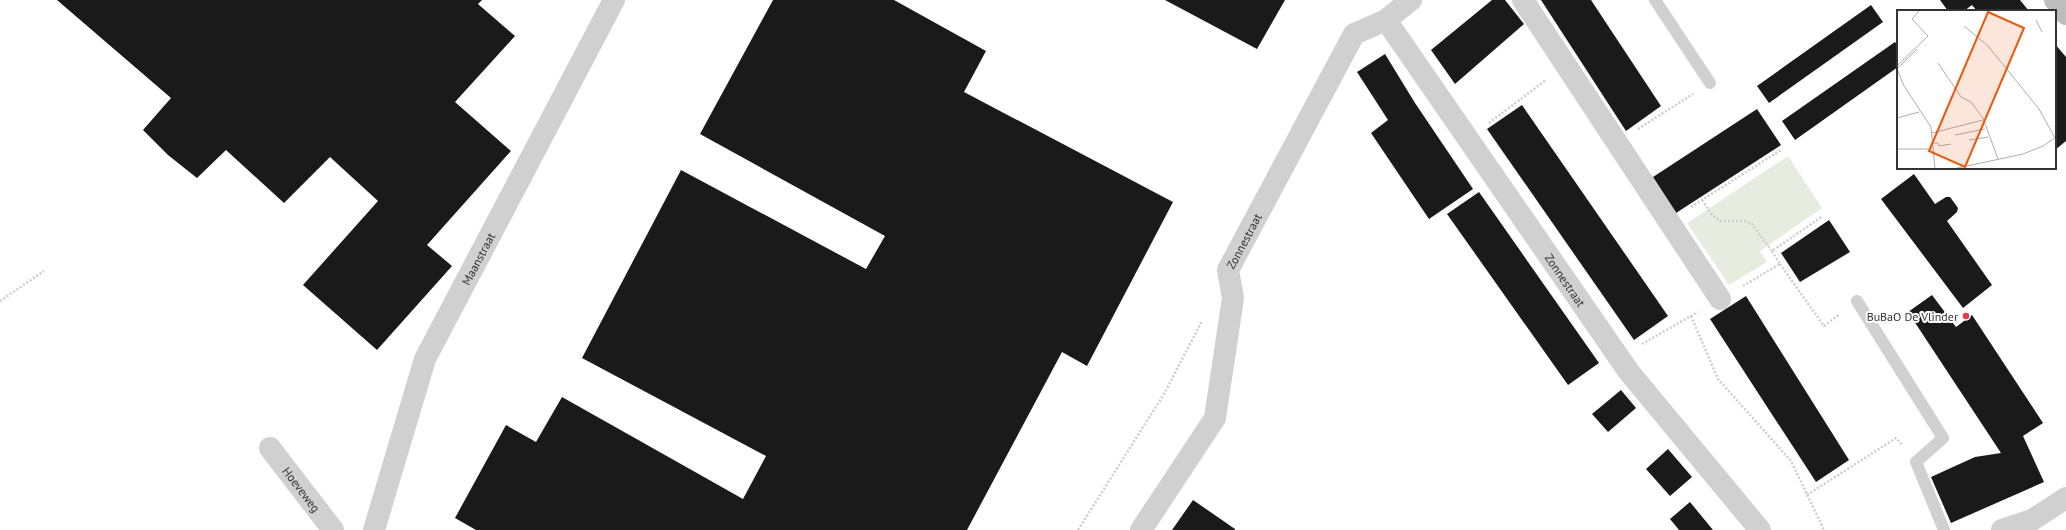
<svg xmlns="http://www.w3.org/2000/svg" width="2066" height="530" font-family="'PT Sans',sans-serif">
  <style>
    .green { fill: #e6ecdf }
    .building { fill: #1a1a1a }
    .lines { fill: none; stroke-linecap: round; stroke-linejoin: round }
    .path { stroke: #cdcdcd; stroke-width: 2.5; stroke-dasharray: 2 2; stroke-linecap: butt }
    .lane { stroke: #d0d0d0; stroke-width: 12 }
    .street { stroke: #d0d0d0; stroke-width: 22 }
    .secondary { stroke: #bdbdbd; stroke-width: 22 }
    .poi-dot { fill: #e63946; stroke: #fff; stroke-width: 1.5 }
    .labels { text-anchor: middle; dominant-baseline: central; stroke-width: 4; stroke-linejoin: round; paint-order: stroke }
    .street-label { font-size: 12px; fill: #333; stroke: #fff }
    .poi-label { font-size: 12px; fill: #333; stroke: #fff; text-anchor: end }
    .inset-road { fill: none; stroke: #adadad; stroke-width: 1 }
    .view { fill: #e8590c; fill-opacity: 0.15; stroke: #e8590c; stroke-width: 2 }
    .inset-edge { fill: none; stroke: #333; stroke-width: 2 }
  </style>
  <rect width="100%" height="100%" fill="#fff"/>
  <polygon class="green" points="1788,156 1822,208 1760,251 1767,262 1729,285 1687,223"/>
  <g class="building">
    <polygon points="57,0 482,0 478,4 515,36 455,102 511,151 427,245 452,266 377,350 303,285 378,201 330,157 284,203 226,150 197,178 168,155 143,130 171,98"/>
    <polygon points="773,0 894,0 986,51 964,92 1173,202 1087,366 1062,352 967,530 476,530 455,518 506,425 536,442 562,397 743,499 766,456 582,358 681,170 866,269 885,236 700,134"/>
    <polygon points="1165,0 1285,0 1257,49"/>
    <polygon points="1492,0 1505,0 1524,24 1455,84 1431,50"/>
    <polygon points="1541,0 1591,0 1661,106 1626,131"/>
    <polygon points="1940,0 2020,0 2029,11 1977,11 1972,5 1964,11 1948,11"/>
    <polygon points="1871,5 1883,22 1769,103 1757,86"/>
    <polygon points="1895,42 1898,46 1898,67 1795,140 1782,121"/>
    <polygon points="2055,44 2066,57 2066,141 2055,150"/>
    <polygon points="1385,54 1415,103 1473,189 1429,219 1371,133 1388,120 1357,72"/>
    <polygon points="1522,105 1668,316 1634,340 1487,129"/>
    <polygon points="1757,109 1781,145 1676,213 1653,177"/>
    <polygon points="1914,174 1935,204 1946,197 1950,197 1958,208 1957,212 1947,221 1992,285 1963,308 1881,199"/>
    <polygon points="1479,192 1599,363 1568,385 1447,214"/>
    <polygon points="1829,220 1850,252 1800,282 1781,253"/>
    <polygon points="1932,295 1956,327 1972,315 2043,423 2023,436 2044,482 1951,523 1931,477 1975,457 2001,453 1908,312"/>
    <polygon points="1746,296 1849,460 1816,482 1710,319"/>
    <polygon points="1621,390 1636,408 1608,432 1592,414"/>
    <polygon points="1668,449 1692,477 1670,496 1646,469"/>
    <polygon points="1193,500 1235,529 1235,530 1172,530"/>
    <polygon points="1690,502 1713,530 1679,530 1670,519"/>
  </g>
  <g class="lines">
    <g class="path">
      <polyline points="1489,123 1546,80"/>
      <polyline points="1638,129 1693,94"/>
      <polyline points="1702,200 1712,215 1720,221 1745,221 1752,224 1772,251"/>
      <polyline points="1691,207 1781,150"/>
      <polyline points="1780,264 1824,326 1840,314"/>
      <polyline points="1743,286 1780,264 1772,251 1823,216"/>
      <polyline points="0,301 44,271"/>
      <polyline points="1691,316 1718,379 1791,461 1824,530"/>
      <polyline points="1642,344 1698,312"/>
      <polyline points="1807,495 1896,438 1902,445"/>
      <polyline points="1078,530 1164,394 1202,321"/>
    </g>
    <g class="lane">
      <polyline points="1655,0 1710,83"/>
      <polyline points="1857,301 1943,438 1916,462 1944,530"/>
    </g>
    <g class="street">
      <polyline points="1523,0 1720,299"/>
      <path id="s1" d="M 1386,20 L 1629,372 L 1760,530"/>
      <path id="s2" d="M 270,448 L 333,530"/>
      <path id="s3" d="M 374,530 L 425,359 L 614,0"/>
      <path id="s4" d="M 1141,530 L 1215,418 L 1233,298 L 1228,270 L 1354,34 L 1386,20 L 1411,0"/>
      <polyline points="2002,530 2032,520 2066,498"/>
    </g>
    <polyline class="secondary" points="2055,0 2066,14"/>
  </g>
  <circle class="poi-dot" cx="1966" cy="316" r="4"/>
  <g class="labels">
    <g class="street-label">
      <text stroke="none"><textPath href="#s4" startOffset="317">Zonnestraat</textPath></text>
      <text stroke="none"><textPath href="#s3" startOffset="292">Maanstraat</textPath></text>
      <text stroke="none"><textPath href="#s1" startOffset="316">Zonnestraat</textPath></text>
      <text stroke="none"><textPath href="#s2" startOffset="52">Hoeveweg</textPath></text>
    </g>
    <g class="poi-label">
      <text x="1958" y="316">BuBaO De Vlinder</text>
    </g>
  </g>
  <g transform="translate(1897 10)">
    <rect width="159" height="159" fill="#fff"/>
    <path class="inset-road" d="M 139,10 L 145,22M 67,16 L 91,36 L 142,99 L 158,128M 41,53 L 64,87 L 74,92 L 86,108 L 101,149M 0,56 L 31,26 L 15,9 L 22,1M 0,59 L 7,76 L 34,117 L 38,159M 0,59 L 20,39M 0,108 L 22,102M 35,123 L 86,110M 58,125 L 88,119M 72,130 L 91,127M 34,133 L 41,133 L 42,136 L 54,134M 0,139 L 34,139M 56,159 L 126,144 L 146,136 L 159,127"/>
    <path class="view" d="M 91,2 L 127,18 L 68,157 L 32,141 Z"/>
    <rect width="159" height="159" class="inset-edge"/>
  </g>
</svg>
